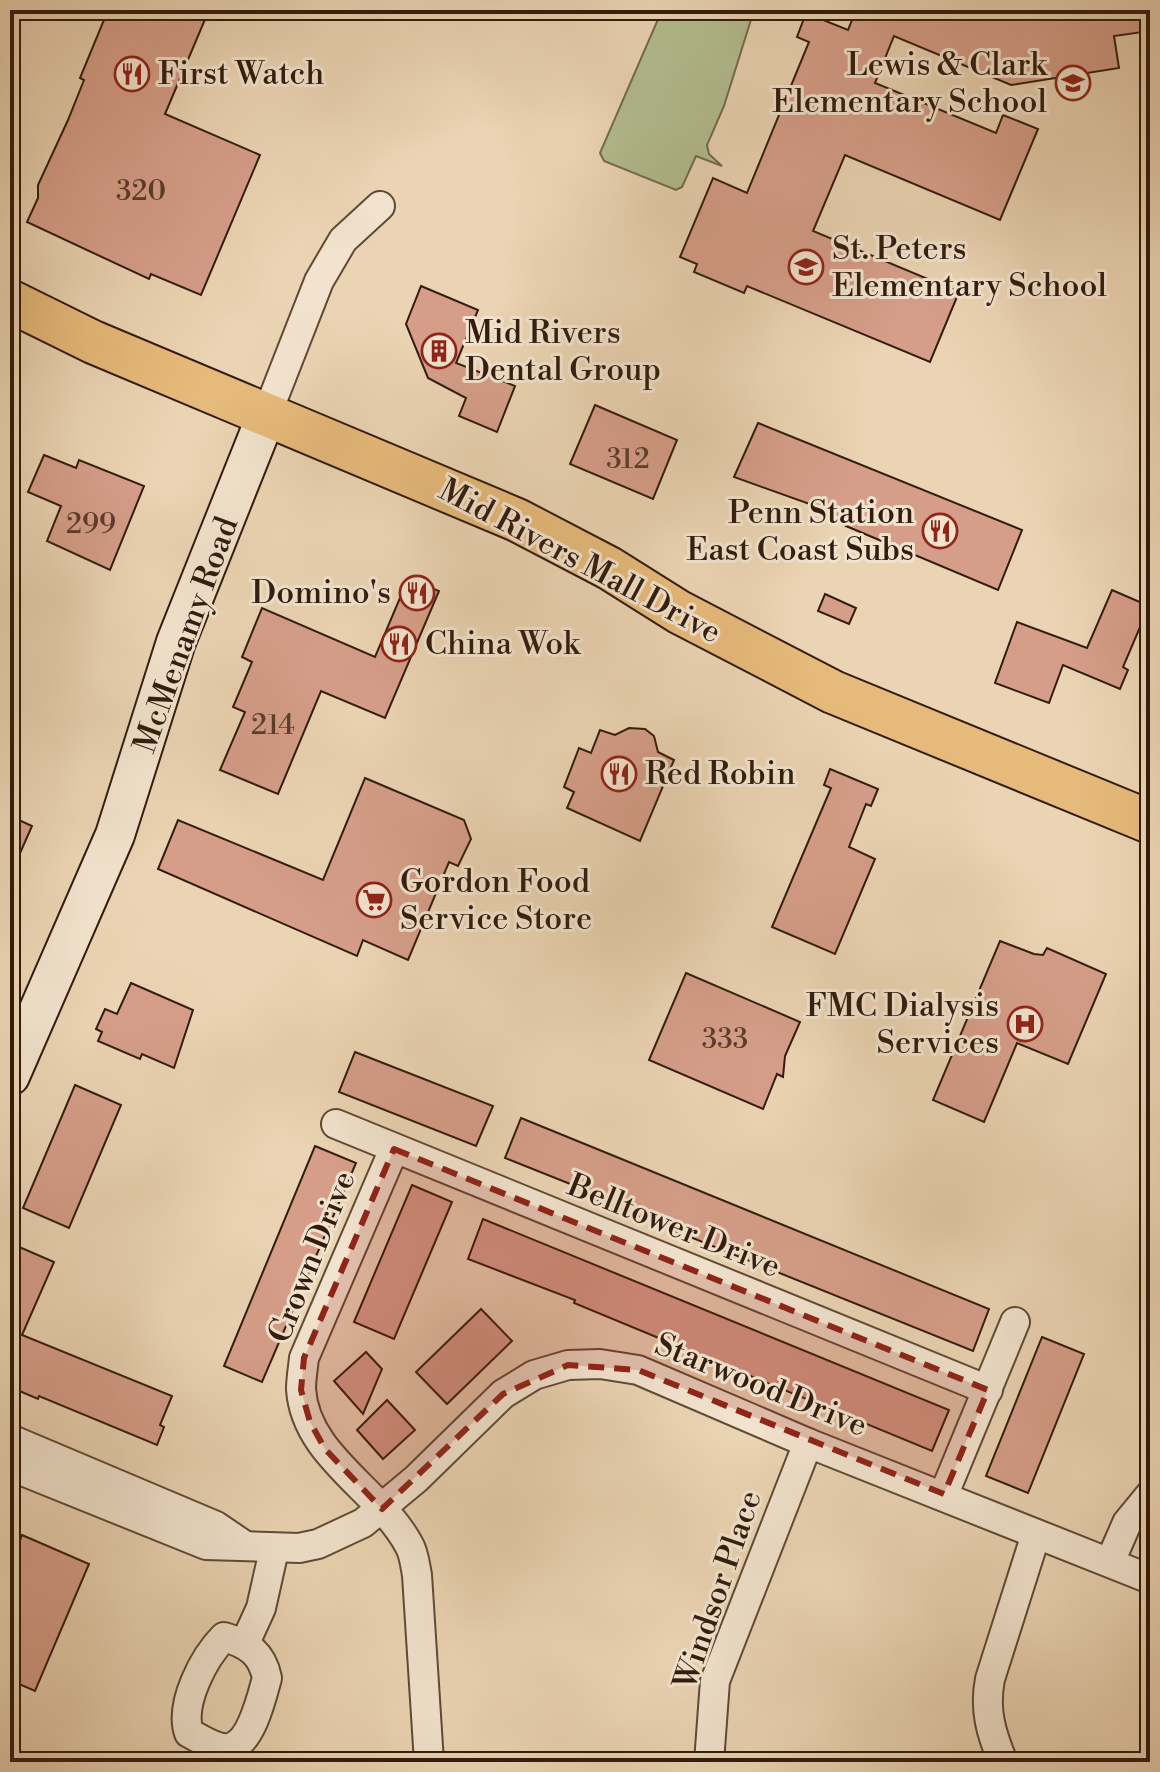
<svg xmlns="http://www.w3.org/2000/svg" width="1160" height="1772" font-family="'Libre Bodoni',serif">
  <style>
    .green { fill: #b3bd90; stroke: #726c4e; stroke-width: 2 }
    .building { fill: #d69e89; stroke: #321c0d; stroke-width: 2 }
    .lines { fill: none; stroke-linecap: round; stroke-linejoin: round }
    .street-casing { stroke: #604a36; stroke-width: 32 }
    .secondary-casing { stroke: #321c0d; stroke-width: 42 }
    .primary-casing { stroke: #321c0d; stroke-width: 46 }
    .street { stroke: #f2e3ce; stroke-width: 28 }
    .secondary { stroke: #f2e3ce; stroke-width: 38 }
    .primary { stroke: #e6ba7a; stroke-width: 42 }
    .marked { fill: #8f2418; fill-opacity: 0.2; stroke: #8f2418; stroke-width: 6; stroke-dasharray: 16 10; stroke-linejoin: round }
    .labels { text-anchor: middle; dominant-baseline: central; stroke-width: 6; stroke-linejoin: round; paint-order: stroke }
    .number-label { font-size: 28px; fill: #5b3c2c }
    .poi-label { font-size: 32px; fill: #321c0d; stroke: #f2e3ce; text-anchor: start }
    .street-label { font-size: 32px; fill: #321c0d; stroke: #f2e3ce }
  </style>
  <rect width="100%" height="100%" fill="#ebd4b3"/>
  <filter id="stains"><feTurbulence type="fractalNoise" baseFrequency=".0025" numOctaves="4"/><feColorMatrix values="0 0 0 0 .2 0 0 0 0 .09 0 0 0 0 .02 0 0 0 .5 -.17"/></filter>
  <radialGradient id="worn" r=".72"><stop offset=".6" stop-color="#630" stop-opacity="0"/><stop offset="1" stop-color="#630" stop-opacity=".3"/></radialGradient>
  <polygon class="green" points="662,10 754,10 724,106 707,145 709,154 722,166 696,156 682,187 676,190 604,161 600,153"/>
  <g class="building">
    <polygon points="108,10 209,10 165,114 260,155 201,295 151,274 149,279 27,222 38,198 38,185 68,120 84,80 80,78"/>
    <polygon points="856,10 1150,10 1150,31 1114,36 1119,68 1011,85 894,36 875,83 996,133 1003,115 1038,129 1000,220 845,155 813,231 959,292 930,362 747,286 744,293 694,272 697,264 680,257 713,178 747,193 809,42 797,37 806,13 848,30"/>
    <polygon points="421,286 478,310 456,363 515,386 497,432 459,416 466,398 428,378 406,324"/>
    <polygon points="595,405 677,440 653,499 570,464"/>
    <polygon points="758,423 1022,530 998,590 846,526 830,517 832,512 734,477"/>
    <polygon points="44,455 76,468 79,460 144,486 110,570 47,541 61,506 28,492"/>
    <polygon points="408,579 439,591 385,718 321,691 278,794 220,770 245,712 233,707 252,662 242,657 262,608 375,657"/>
    <polygon points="1112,590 1149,606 1123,667 1128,670 1120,689 1063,665 1049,703 995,683 1017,622 1087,648"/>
    <polygon points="825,594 856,608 849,624 818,611"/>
    <polygon points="629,728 645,729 654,736 658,752 674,760 640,841 567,808 574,792 564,787 579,748 591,753 600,730 615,735"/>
    <polygon points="830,769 878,789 871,806 866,804 849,847 875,859 835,954 772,927 831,788 824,785"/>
    <polygon points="365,778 464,820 471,839 458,866 449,862 408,960 363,940 357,956 158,869 178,820 323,880"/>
    <polygon points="10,816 32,826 10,876"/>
    <polygon points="1000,941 1034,954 1043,955 1047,948 1106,974 1068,1064 1017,1043 984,1122 933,1100"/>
    <polygon points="686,973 800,1022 785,1056 783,1077 777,1074 763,1109 649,1060"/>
    <polygon points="131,983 193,1010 174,1068 142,1054 140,1059 98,1041 102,1032 96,1029 105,1009 117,1014"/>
    <polygon points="355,1052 493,1106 476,1146 339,1092"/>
    <polygon points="75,1085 121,1105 69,1228 23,1208"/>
    <polygon points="521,1118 989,1309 973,1351 586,1195 588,1191 505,1158"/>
    <polygon points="315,1146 356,1163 262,1382 224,1366"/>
    <polygon points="412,1185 452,1202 394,1339 354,1322"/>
    <polygon points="483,1219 949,1410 932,1451 574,1303 575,1300 468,1259"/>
    <polygon points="10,1243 54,1262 22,1335 172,1396 160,1425 164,1427 157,1445 39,1396 38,1399 10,1387"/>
    <polygon points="481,1309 512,1341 447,1404 416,1372"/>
    <polygon points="1042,1337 1084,1354 1028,1493 986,1476"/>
    <polygon points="366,1352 382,1369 363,1414 334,1381"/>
    <polygon points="387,1400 415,1430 383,1459 357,1430"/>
    <polygon points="22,1535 89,1564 35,1691 10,1680 10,1564"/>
  </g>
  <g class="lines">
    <g class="street-casing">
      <g id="street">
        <polyline points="267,414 319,281 343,240 380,206"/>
        <polyline points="336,1124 988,1390"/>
        <path d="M 394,1149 L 304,1358 C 303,1368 301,1379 301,1389 C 305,1456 380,1490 409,1545 C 414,1553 415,1565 417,1575 L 429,1762"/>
        <polyline points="10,1439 216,1526 244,1545"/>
        <polyline points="10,1466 206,1545 299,1548 318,1544 363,1523 416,1479 503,1394 534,1375 568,1365 600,1364 638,1370 808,1443 1150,1579"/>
        <polyline points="944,1494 1015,1322"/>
        <polyline points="1110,1562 1127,1523 1150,1495"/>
        <path d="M 224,1637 C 248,1644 262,1653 267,1678 C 262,1696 252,1740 232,1747 C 219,1752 201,1739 189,1733 C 179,1704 204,1657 224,1637 Z"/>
        <polyline points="245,1643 261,1608 274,1550"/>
        <polyline points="709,1762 715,1681 808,1443"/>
        <path d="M 1003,1762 C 991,1733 984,1710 990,1679 L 1036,1534"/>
      </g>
    </g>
    <g class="secondary-casing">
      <polyline id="secondary" points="10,1076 115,835 176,642 267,414"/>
    </g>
    <g class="primary-casing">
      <polyline id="primary" points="10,301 93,342 517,520 609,568 679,612 833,692 1150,822"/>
    </g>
    <use href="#street" class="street"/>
    <use href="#secondary" class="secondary"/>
    <use href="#primary" class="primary"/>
  </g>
  <path class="marked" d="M 394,1149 L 988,1390 L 944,1494 L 638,1370 L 568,1365 L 503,1394 L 382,1509 L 325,1449 L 310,1422 L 301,1390 L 304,1358 Z"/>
  <defs>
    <g id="restaurant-ring" transform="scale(1.8)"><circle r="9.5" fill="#f2e3ce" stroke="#8f2418" stroke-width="1.5"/><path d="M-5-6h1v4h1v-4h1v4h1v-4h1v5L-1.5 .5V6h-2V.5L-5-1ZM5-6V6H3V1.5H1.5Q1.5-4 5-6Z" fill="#8f2418"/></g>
    <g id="school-ring" transform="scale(1.8)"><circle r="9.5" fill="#f2e3ce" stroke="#8f2418" stroke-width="1.5"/><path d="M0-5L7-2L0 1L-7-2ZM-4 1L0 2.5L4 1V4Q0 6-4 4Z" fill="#8f2418"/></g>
    <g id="building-ring" transform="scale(1.8)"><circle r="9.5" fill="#f2e3ce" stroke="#8f2418" stroke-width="1.5"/><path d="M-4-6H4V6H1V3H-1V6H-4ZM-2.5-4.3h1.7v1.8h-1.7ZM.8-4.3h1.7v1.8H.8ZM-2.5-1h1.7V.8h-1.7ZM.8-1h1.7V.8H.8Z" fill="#8f2418"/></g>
    <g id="supermarket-ring" transform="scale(1.8)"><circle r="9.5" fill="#f2e3ce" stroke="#8f2418" stroke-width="1.5"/><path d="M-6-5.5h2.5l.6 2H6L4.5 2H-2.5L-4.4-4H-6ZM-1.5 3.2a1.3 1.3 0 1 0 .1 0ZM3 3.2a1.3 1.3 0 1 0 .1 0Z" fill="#8f2418"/></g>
    <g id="hospital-ring" transform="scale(1.8)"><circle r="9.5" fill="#f2e3ce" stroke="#8f2418" stroke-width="1.5"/><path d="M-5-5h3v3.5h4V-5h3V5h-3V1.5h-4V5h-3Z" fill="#8f2418"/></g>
  </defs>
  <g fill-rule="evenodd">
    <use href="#restaurant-ring" x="132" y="74"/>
    <use href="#school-ring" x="1073" y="83"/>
    <use href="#school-ring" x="806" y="267"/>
    <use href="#building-ring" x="439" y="351"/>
    <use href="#restaurant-ring" x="940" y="531"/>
    <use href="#restaurant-ring" x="417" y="593"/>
    <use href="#restaurant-ring" x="399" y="644"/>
    <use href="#restaurant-ring" x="619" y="774"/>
    <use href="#supermarket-ring" x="374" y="900"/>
    <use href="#hospital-ring" x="1025" y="1024"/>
  </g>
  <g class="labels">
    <g class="number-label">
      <text x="141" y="191">320</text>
      <text x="628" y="459">312</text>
      <text x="91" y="524">299</text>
      <text x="273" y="725">214</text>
      <text x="725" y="1039">333</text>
    </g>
    <g class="poi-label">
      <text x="1047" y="65" text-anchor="end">Lewis &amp; Clark<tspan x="1047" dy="37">Elementary School</tspan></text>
      <text x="158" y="74">First Watch</text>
      <text x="832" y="249">St. Peters<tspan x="832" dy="37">Elementary School</tspan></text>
      <text x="465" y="333">Mid Rivers<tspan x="465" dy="37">Dental Group</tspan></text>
      <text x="914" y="513" text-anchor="end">Penn Station<tspan x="914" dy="37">East Coast Subs</tspan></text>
      <text x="391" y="593" text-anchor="end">Domino's</text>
      <text x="425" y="644">China Wok</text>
      <text x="645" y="774">Red Robin</text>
      <text x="400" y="882">Gordon Food<tspan x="400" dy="37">Service Store</tspan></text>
      <text x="999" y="1006" text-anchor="end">FMC Dialysis<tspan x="999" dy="37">Services</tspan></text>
    </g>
    <g class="street-label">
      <text transform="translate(580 561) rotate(28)">Mid Rivers Mall Drive</text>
      <text transform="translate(186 635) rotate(-70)">McMenamy Road</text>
      <text transform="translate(674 1226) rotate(22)">Belltower Drive</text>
      <text transform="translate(312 1257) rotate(-68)">Crown Drive</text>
      <text transform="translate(761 1385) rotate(22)">Starwood Drive</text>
      <text transform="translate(718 1590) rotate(-71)">Windsor Place</text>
    </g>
  </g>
  <rect width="1160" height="1772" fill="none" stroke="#ebd4b3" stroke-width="40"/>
  <rect x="12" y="12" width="1136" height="1748" fill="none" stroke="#321c0d" stroke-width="4"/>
  <rect x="20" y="20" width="1120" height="1732" fill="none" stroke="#321c0d" stroke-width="2"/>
  <rect width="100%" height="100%" filter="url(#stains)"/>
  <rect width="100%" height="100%" fill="url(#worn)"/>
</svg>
